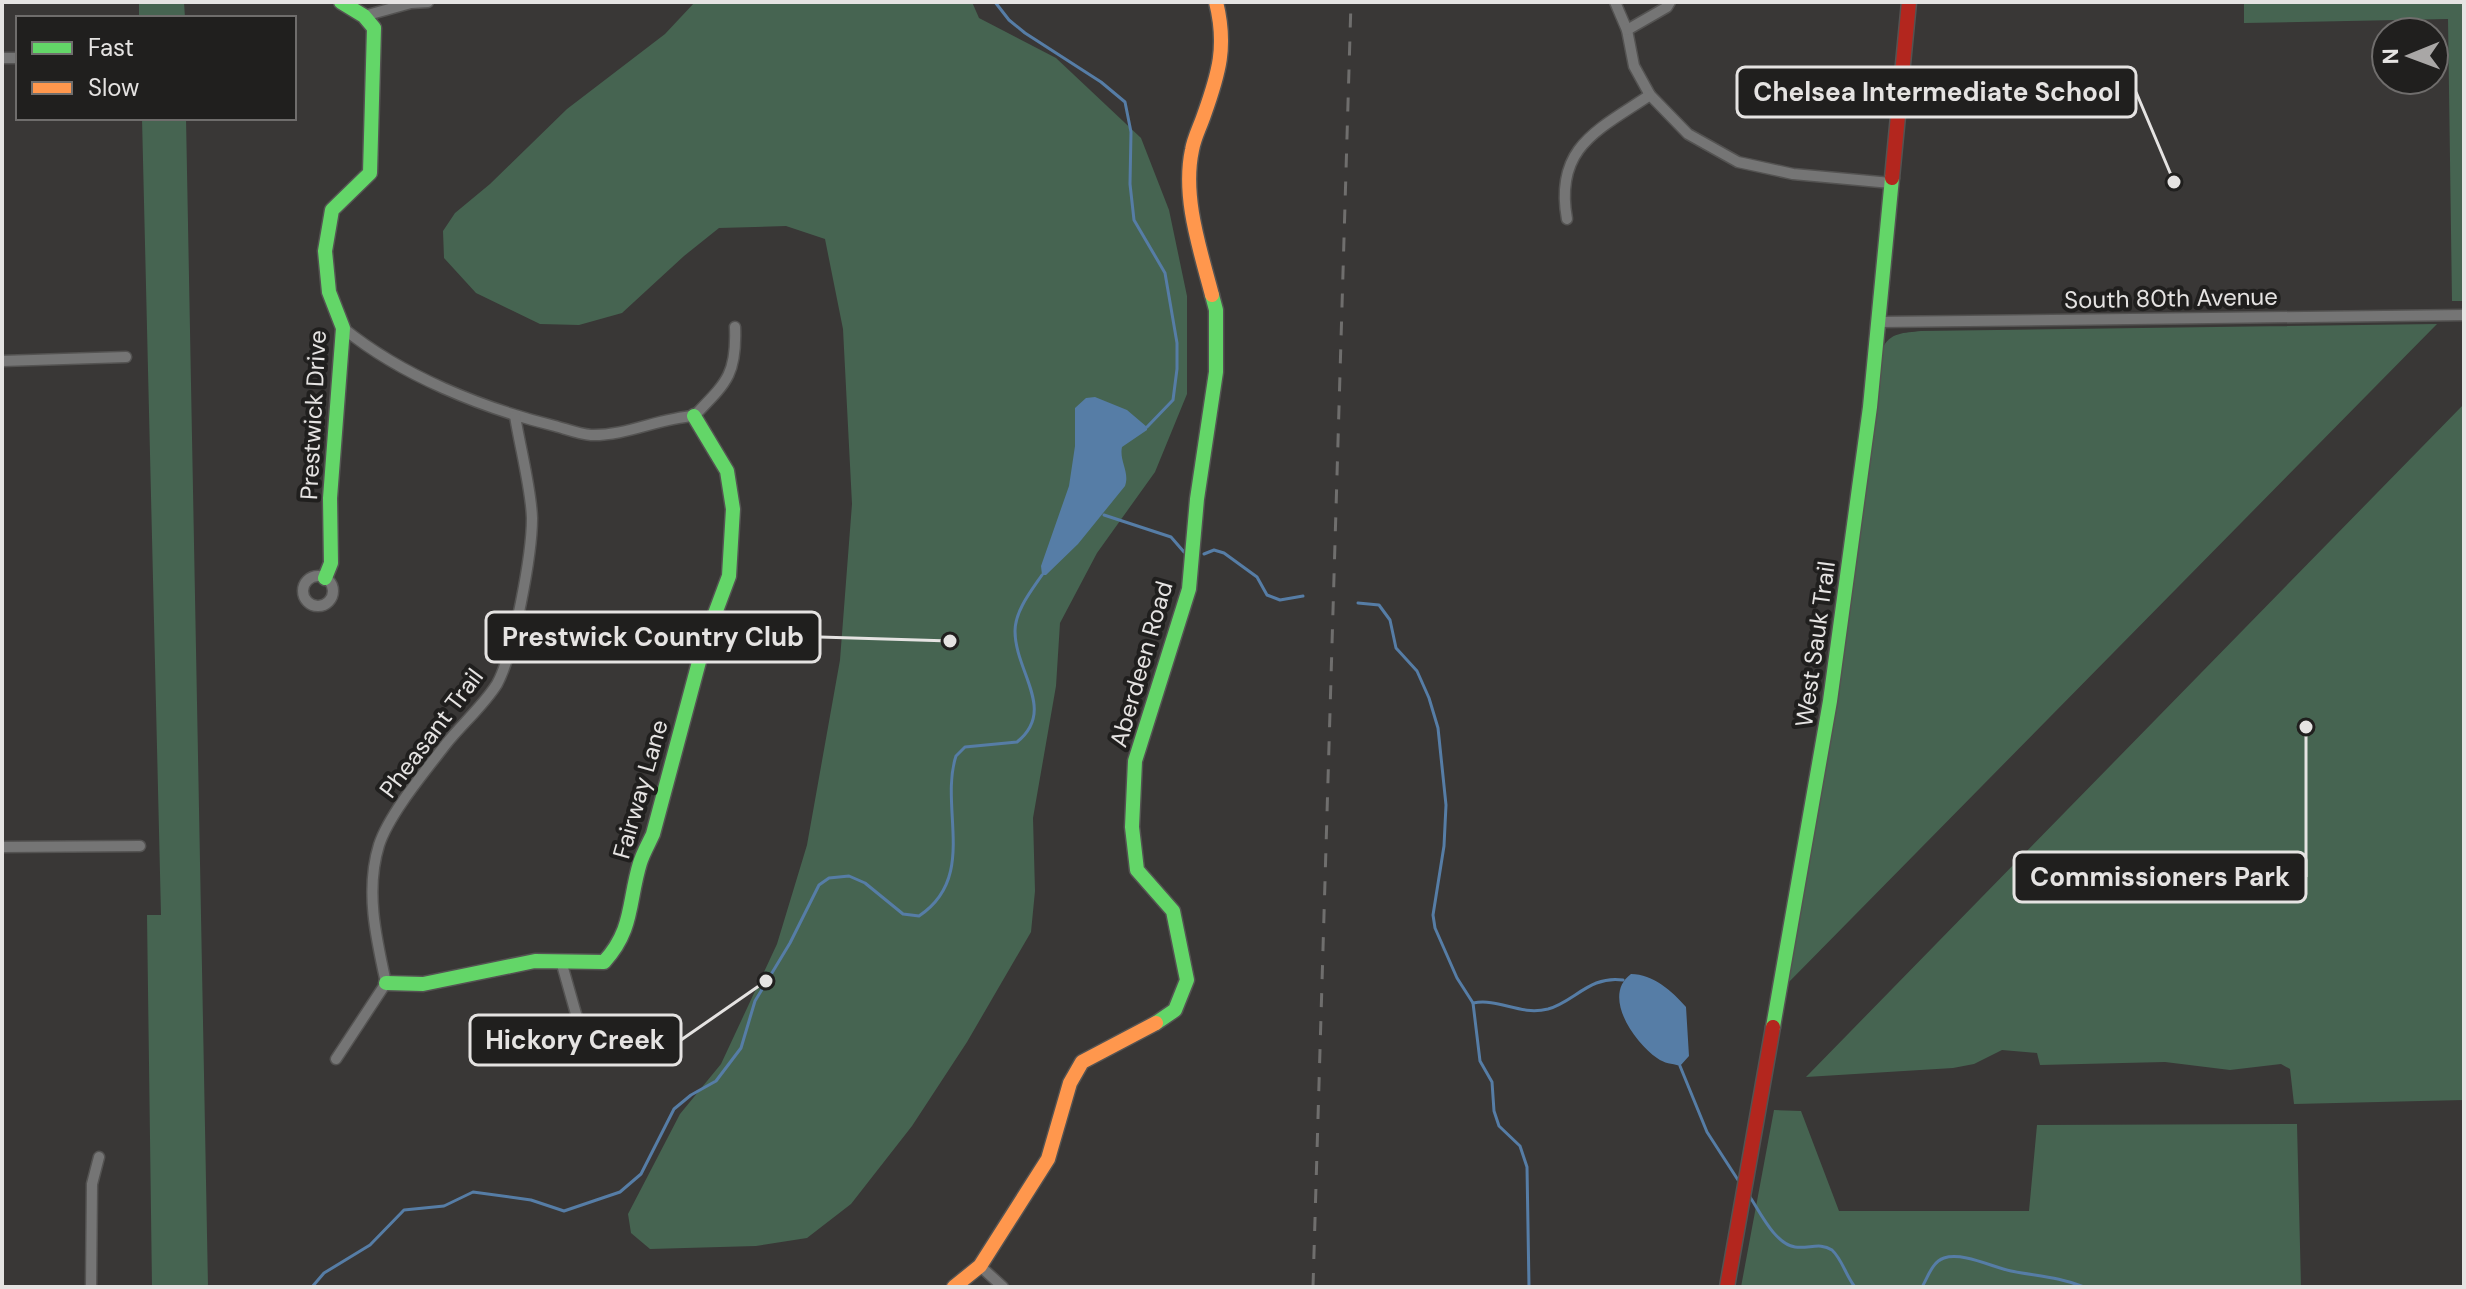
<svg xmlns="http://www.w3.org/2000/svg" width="2466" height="1289" font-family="'DM Sans',sans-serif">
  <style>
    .green { fill: #466451 }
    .water { fill: #567da6 }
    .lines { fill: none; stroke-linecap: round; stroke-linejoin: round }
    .stream { stroke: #567da6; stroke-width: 3 }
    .street-casing { stroke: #545352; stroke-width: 13 }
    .fast-casing { stroke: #545352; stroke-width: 17 }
    .slow-casing { stroke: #545352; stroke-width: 17 }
    .jam-casing { stroke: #545352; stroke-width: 17 }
    .street { stroke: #757575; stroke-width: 10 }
    .fast { stroke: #63d668; stroke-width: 14 }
    .slow { stroke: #ff974d; stroke-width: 14 }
    .jam { stroke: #b3261e; stroke-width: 14 }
    .rail { stroke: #6f6e6d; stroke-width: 3; stroke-dasharray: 14 14; stroke-linecap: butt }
    .labels { text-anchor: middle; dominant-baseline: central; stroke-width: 8; stroke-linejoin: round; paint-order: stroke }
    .street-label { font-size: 24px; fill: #e5e3e2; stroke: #201f1e }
    .leader { fill: none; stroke: #e5e3e2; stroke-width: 3 }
    .callout-dot { fill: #e5e3e2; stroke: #201f1e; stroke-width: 3 }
    .callout { fill: #201f1e; stroke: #e5e3e2; stroke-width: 3 }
    .callout-label { font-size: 26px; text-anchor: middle; font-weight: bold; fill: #e5e3e2 }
  </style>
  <rect width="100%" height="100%" fill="#393736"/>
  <g class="green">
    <polygon points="139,2 184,2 185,18 139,18"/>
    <polygon points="695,2 972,2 979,18 1056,58 1141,138 1169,210 1187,296 1187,394 1155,472 1097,553 1060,623 1056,686 1033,818 1035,891 1031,932 967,1042 912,1126 851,1204 807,1238 756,1246 650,1249 631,1233 628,1214 680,1114 721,1064 777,944 807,845 840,660 852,504 843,329 825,239 786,226 719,228 684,256 622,313 579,325 540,324 476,293 444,258 443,231 455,213 490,184 567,109 665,34"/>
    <polygon points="2244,2 2464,2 2464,301 2452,301 2448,19 2244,23"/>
    <polygon points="142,118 186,118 208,1287 152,1287 147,915 161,915"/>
    <path d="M 2437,324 L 1787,984 L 1882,349 C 1890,332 1904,333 1921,331 Z"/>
    <polygon points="2464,404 2464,1100 2294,1104 2290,1069 2281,1064 2230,1070 2165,1062 2040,1065 2037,1053 2002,1050 1974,1064 1953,1068 1806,1077"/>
    <polygon points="1774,1110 1801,1111 1839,1211 2029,1211 2037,1125 2297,1124 2301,1287 1741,1287"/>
  </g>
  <g class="water">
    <path d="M 1095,397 L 1127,410 L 1147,427 L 1147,430 L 1122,447 C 1119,461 1130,472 1125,486 L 1078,544 L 1046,575 L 1042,575 L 1041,566 L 1069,486 L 1075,446 L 1075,408 L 1086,398 Z"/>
    <path d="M 1631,974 C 1653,974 1672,991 1686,1007 L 1689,1056 L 1680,1066 C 1671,1063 1665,1064 1657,1058 C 1635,1043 1601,996 1631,974 Z"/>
  </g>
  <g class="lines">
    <g class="stream">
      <polyline points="995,2 1009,20 1025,33 1101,82 1125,102 1131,132 1130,184 1134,220 1165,273 1177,343 1177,369 1173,400 1147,427"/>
      <polyline points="1104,515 1171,537 1184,552"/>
      <polyline points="1204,554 1214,550 1224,553 1257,577 1267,595 1280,600 1303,596"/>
      <polyline points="1358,603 1379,605 1390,620 1396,648 1417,671 1429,698 1438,728 1446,805 1444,846 1433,915 1435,928 1457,978 1473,1003 1480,1061 1492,1082 1494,1111 1499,1126 1520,1146 1527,1167 1529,1287"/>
      <path d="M 1473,1003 C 1500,998 1519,1016 1548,1009 C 1574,1002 1590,975 1623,980"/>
      <polyline points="1680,1066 1707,1132 1738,1180"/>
      <path d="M 1750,1197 C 1760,1212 1775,1244 1795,1247 C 1809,1249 1820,1242 1832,1250 C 1842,1259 1846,1276 1855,1287"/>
      <path d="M 312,1287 L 324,1273 L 370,1245 L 404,1210 L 444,1206 L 473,1192 L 531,1200 L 564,1211 L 620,1192 L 641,1174 L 674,1109 L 691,1095 L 716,1081 L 741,1048 L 755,1001 L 790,943 L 819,885 L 829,878 L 849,876 L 865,883 L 903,914 L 919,916 C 978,877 939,808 956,756 L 965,747 L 1017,742 C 1057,710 1015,672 1015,631 C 1015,611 1031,591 1042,575"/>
      <path d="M 1922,1287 C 1928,1277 1932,1262 1944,1258 C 1963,1252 1992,1267 2011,1271 C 2036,1276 2060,1277 2084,1287"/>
    </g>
    <g class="street-casing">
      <g id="street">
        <polyline points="1615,2 1627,30 1634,66 1650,95 1688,134 1738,162 1793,174 1891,183"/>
        <polyline points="364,16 411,3 428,2"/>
        <polyline points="1627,30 1667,7 1670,2"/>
        <polyline points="2,58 18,58"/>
        <path d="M 1567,219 C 1554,147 1598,130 1650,95"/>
        <polyline points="1879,322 2464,315"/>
        <path d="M 343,328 C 402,376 482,408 555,426 C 566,429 579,434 591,435 C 626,436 659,418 694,416 C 726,383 737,375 735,327"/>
        <polyline points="2,361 126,357"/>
        <circle cx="318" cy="591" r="15"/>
        <polyline points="2,847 140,846"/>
        <polyline points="561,961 584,1042"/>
        <path d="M 336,1059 L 386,983 C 376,938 365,890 379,845 C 389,814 426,770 446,744 C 462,724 484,705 497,684 C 514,653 532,554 532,518 C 531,488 520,447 515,416"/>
        <polyline points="980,1266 1003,1287"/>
        <polyline points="91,1287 92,1184 99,1157"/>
      </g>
    </g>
    <g class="fast-casing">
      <g id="fast">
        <polyline points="325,578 331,563 330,498 343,328 329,292 325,251 332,210 370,173 374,28 364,16 341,2"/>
        <path d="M 386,983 L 423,984 L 535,961 L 604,962 C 634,929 628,902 640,863 C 643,853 649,843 653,834 L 704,643 L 729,576 L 733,509 L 727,471 L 694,416"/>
        <polyline points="1156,1023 1175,1010 1187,980 1173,911 1137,870 1132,827 1135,761 1189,589 1197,499 1216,372 1216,310 1212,295"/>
        <polyline points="1773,1027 1830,701 1870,407 1892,178"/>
      </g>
    </g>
    <g class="slow-casing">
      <g id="slow">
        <path d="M 1212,295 C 1200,249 1182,197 1192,150 C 1194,138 1200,127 1204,115 C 1219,73 1227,46 1216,2"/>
        <polyline points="954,1287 980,1266 1048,1159 1070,1083 1082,1062 1156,1023"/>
      </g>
    </g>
    <g class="jam-casing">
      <g id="jam">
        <polyline points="1892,178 1909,2"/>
        <polyline points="1727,1287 1773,1027"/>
      </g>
    </g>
    <use href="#street" class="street"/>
    <use href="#fast" class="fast"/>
    <use href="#slow" class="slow"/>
    <use href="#jam" class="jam"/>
    <polyline class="rail" points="1313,1287 1351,2"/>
  </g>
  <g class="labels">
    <g class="street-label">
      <text transform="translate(2171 298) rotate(-1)">South 80th Avenue</text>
      <text transform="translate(313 415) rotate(-87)">Prestwick Drive</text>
      <text transform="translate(1815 644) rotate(-82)">West Sauk Trail</text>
      <text transform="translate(1141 664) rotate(-74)">Aberdeen Road</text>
      <text transform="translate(431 733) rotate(-53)">Pheasant Trail</text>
      <text transform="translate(640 789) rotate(-74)">Fairway Lane</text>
    </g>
  </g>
  <path class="leader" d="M2174 182L2136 92M950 641L820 637M2306 727L2306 877M766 981L681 1040"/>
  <g class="callout-dot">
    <circle cx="2174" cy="182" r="8"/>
    <circle cx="950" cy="641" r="8"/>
    <circle cx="2306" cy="727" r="8"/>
    <circle cx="766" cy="981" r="8"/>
  </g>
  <g class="callout">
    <rect x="1737" y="67" width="399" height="50" rx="8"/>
    <rect x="486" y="612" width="334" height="50" rx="8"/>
    <rect x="2014" y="852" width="292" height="50" rx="8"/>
    <rect x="470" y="1015" width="211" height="50" rx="8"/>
  </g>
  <g class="callout-label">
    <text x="1937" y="101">Chelsea Intermediate School</text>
    <text x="653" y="646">Prestwick Country Club</text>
    <text x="2160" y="886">Commissioners Park</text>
    <text x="575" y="1049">Hickory Creek</text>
  </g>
  <rect width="2466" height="1289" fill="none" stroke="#e5e3e2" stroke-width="8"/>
  <rect x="16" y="16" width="280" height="104" fill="#201f1e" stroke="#6f6d6c" stroke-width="2"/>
  <rect x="32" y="42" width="40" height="12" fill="#63d668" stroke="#6f6d6c" stroke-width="2"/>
  <text x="88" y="56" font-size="24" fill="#e5e3e2">Fast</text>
  <rect x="32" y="82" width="40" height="12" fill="#ff974d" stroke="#6f6d6c" stroke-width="2"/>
  <text x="88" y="96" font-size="24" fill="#e5e3e2">Slow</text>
  <g transform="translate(2410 56) rotate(269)"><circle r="38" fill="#201f1e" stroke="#6f6d6c" stroke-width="2"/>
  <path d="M0-6L14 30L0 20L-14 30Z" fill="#a9a7a6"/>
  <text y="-12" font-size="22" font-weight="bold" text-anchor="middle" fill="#e5e3e2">N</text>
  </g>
</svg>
